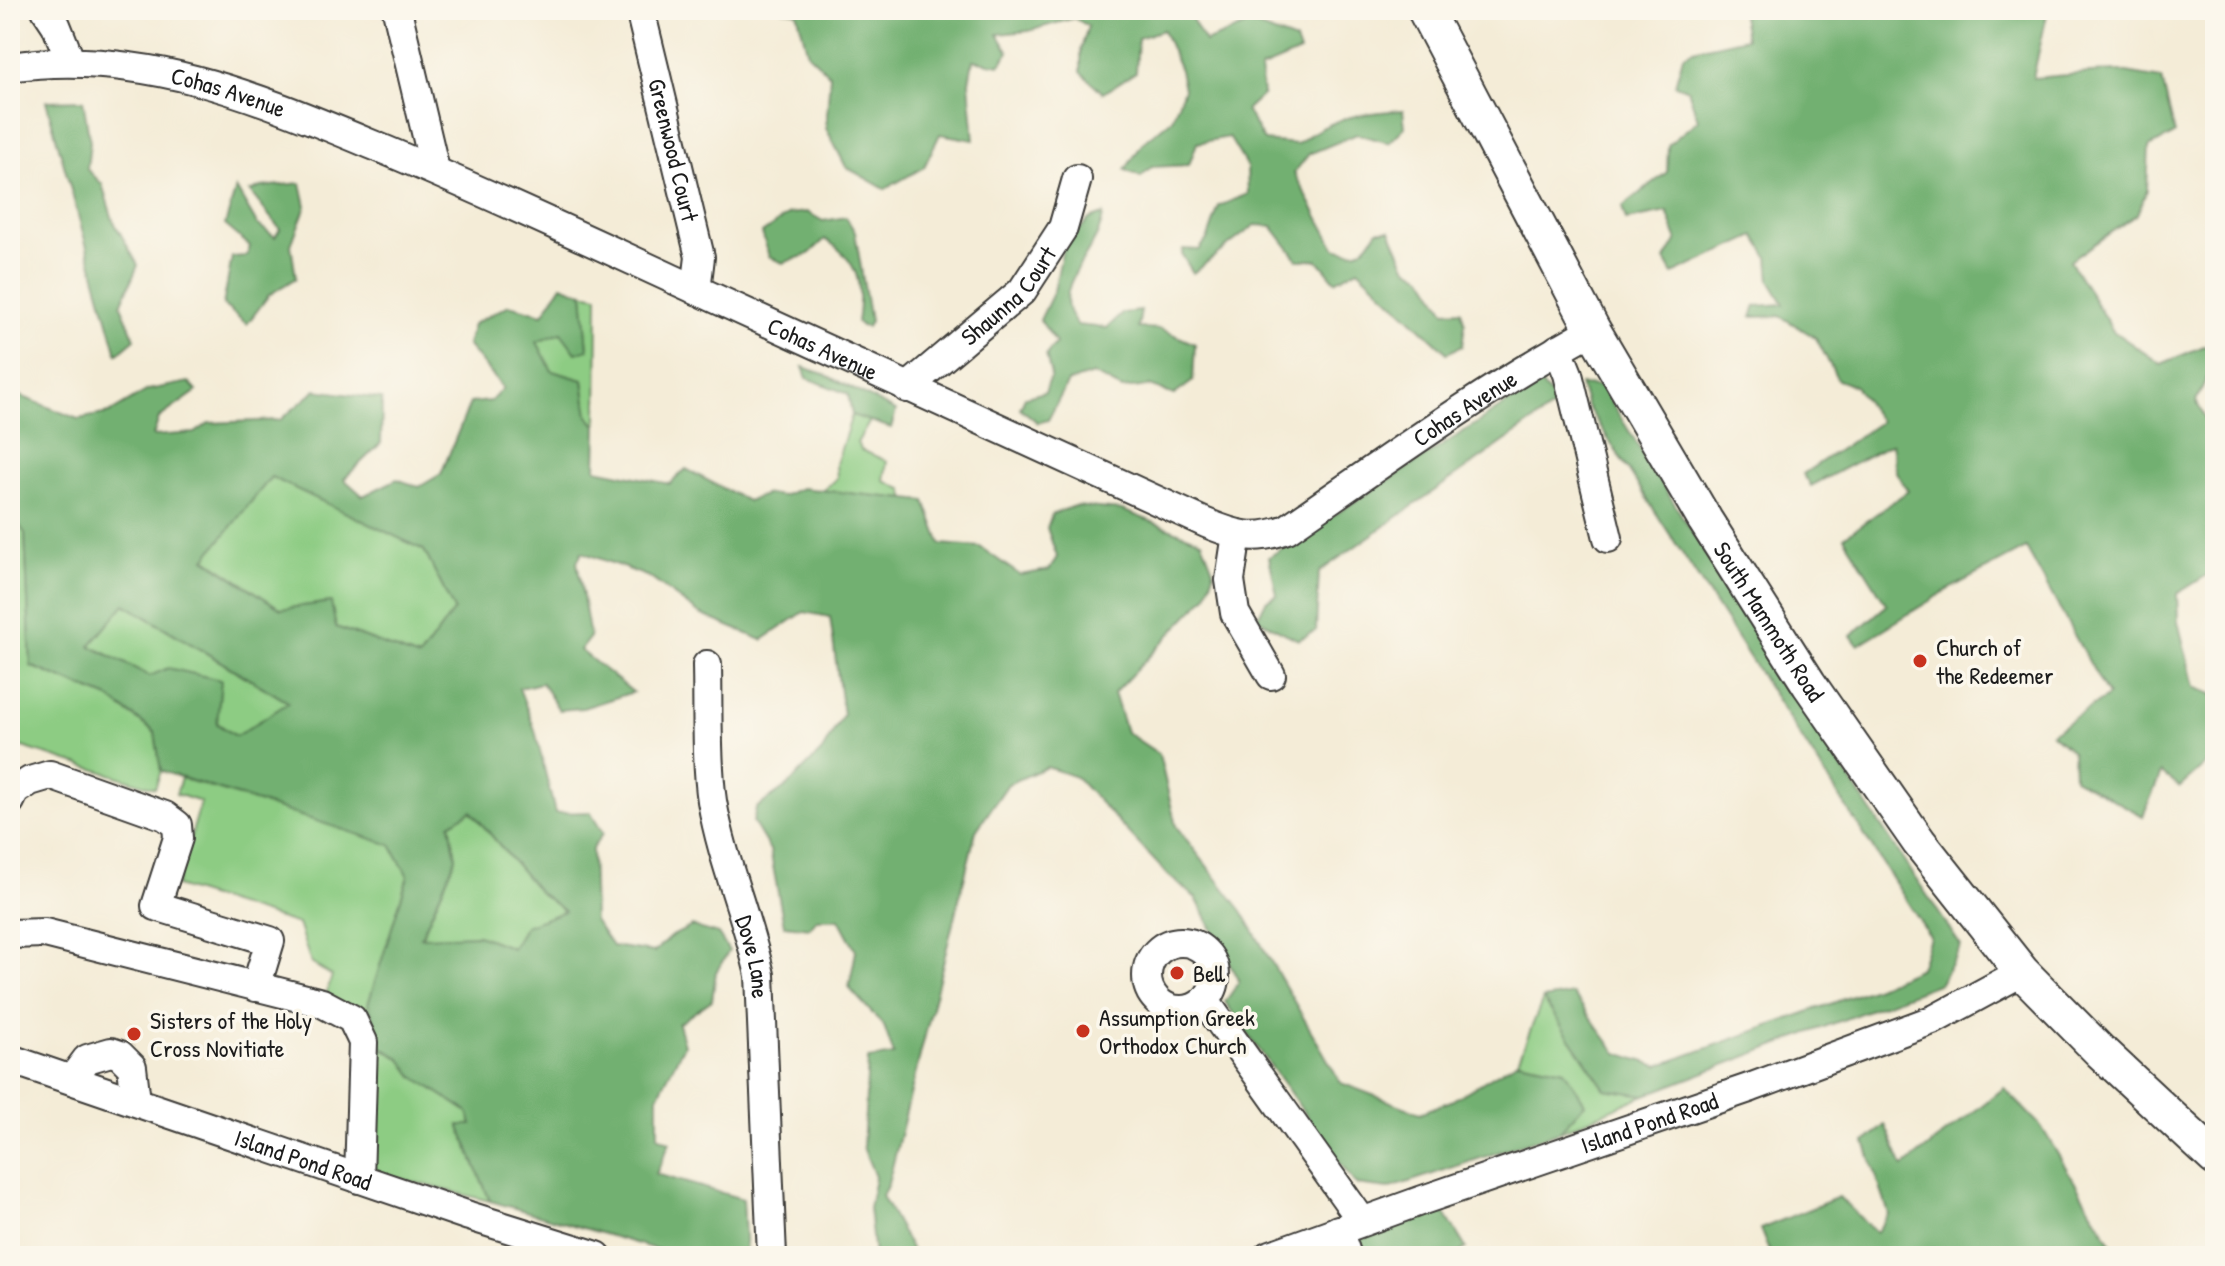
<svg xmlns="http://www.w3.org/2000/svg" width="2225" height="1266" font-family="'Patrick Hand',sans-serif">
  <style>
    .green { fill: #8dcc83; stroke: #547450; stroke-width: 2 }
    .forest { fill: #72b071; stroke: #476646; stroke-width: 2; fill-rule: evenodd }
    .lines { fill: none; stroke-linecap: round; stroke-linejoin: round }
    .minor-casing { stroke: #3c3b38; stroke-width: 32 }
    .major-casing { stroke: #3c3b38; stroke-width: 38 }
    .minor { stroke: #fff; stroke-width: 28 }
    .major { stroke: #fff; stroke-width: 34 }
    .poi-dot { fill: #c8321e; stroke: #fbf7ec; stroke-width: 3 }
    .labels { text-anchor: middle; dominant-baseline: central; stroke-width: 7; stroke-linejoin: round; paint-order: stroke }
    .street-label { font-size: 24px; fill: #1c1c1c; stroke: #fbf7ec }
    .poi-label { font-size: 24px; fill: #1c1c1c; stroke: #fbf7ec; text-anchor: start }
  </style>
  <rect width="100%" height="100%" fill="#fbf7ec"/>
  <filter id="ink" filterUnits="userSpaceOnUse"><feTurbulence type="fractalNoise" baseFrequency=".0125" numOctaves="2"/><feDisplacementMap in="SourceGraphic" scale="16" xChannelSelector="R" yChannelSelector="G"/><feConvolveMatrix kernelMatrix="1 2 1 2 8 2 1 2 1" color-interpolation-filters="sRGB"/></filter>
  <filter id="wash" filterUnits="userSpaceOnUse"><feTurbulence type="fractalNoise" baseFrequency=".006" numOctaves="4" result="noise"/><feDisplacementMap in="SourceGraphic" scale="32" xChannelSelector="R" yChannelSelector="G"/><feGaussianBlur stdDeviation="1.8" result="paint"/><feColorMatrix in="noise" values="0 0 0 0 0 0 0 0 0 0 0 0 0 0 0 0 0 1.4 0 .05"/><feComposite in="paint" operator="in"/></filter>
  <g filter="url(#wash)">
    <rect width="100%" height="100%" fill="#f4ecd7"/>
    <g class="green">
      <polygon points="583,293 598,296 597,426 588,416 583,380 552,371 536,341 561,333 588,349"/>
      <polygon points="852,415 870,421 857,443 861,450 887,461 884,481 903,489 906,499 822,491 837,478 836,464"/>
      <polygon points="271,476 424,550 454,610 419,658 336,627 330,602 281,609 205,558"/>
      <polygon points="10,513 25,533 31,666 109,698 155,733 161,771 155,788 16,745 10,759"/>
      <polygon points="124,604 289,703 236,736 150,676 89,645"/>
      <polygon points="181,778 391,844 408,876 369,1004 375,1023 373,1034 326,994 332,976 311,963 298,924 176,886 201,802 176,794"/>
      <polygon points="471,811 539,892 566,912 525,926 512,948 478,935 421,938 456,858 450,824"/>
      <polygon points="1543,999 1605,1089 1645,1095 1559,1132 1585,1103 1564,1070 1518,1061"/>
      <polygon points="371,1042 400,1058 413,1076 468,1112 472,1125 459,1125 490,1201 377,1173 372,1163"/>
    </g>
    <g class="forest">
      <path d="M 781,10 L 1187,10 L 1205,42 L 1250,24 L 1296,41 L 1300,52 L 1260,69 L 1263,94 L 1246,110 L 1264,141 L 1297,144 C 1331,117 1361,113 1403,110 L 1405,127 L 1389,143 L 1357,134 L 1309,154 L 1294,173 L 1335,248 C 1361,256 1364,251 1378,230 L 1390,230 L 1406,266 L 1423,276 L 1445,311 L 1461,310 L 1465,324 L 1462,346 L 1447,353 L 1358,269 L 1335,281 L 1318,260 L 1298,260 L 1272,226 L 1255,225 L 1193,273 L 1182,255 L 1183,249 L 1199,250 L 1208,238 L 1219,206 L 1248,194 L 1247,167 L 1229,137 L 1197,143 L 1189,165 L 1152,167 L 1141,177 L 1125,170 L 1143,143 L 1172,119 L 1184,89 L 1180,70 L 1163,30 L 1138,38 L 1136,72 L 1103,93 L 1081,72 L 1081,49 L 1088,26 L 1074,18 L 1029,31 L 998,34 L 1009,52 L 999,65 L 973,60 L 969,82 L 974,140 L 940,134 L 924,167 L 885,189 L 846,167 L 826,128 L 830,75 L 808,54 L 797,12 Z"/>
      <polygon points="1741,10 2048,10 2033,78 2115,71 2162,79 2175,134 2149,147 2147,190 2137,214 2070,261 2113,331 2161,364 2204,346 2215,344 2215,373 2208,375 2196,401 2215,438 2215,570 2177,594 2178,621 2194,687 2212,694 2215,699 2215,756 2180,787 2161,773 2143,816 2074,778 2073,752 2051,733 2108,696 2026,548 1949,589 1858,645 1851,636 1887,605 1844,537 1908,491 1896,472 1892,443 1811,486 1803,474 1880,422 1855,386 1838,380 1816,338 1780,316 1752,317 1756,306 1784,304 1770,281 1768,257 1755,236 1673,274 1665,260 1677,239 1667,212 1626,220 1622,207 1667,172 1668,145 1698,120 1688,90 1675,85 1683,56 1693,50 1746,38"/>
      <polygon points="83,100 90,142 87,169 102,184 113,220 138,265 121,305 135,339 117,354 46,101"/>
      <polygon points="301,183 306,206 291,245 296,278 269,295 247,324 223,305 232,257 247,256 250,246 225,225 236,188 257,224 275,237 280,229 250,192 261,187"/>
      <path d="M 807,212 L 823,221 L 846,217 L 855,232 L 870,321 L 867,327 L 861,326 L 857,322 C 863,283 859,261 825,239 L 809,254 L 783,263 L 769,257 L 762,233 L 789,214 Z"/>
      <path d="M 1103,214 C 1101,246 1061,276 1068,308 C 1069,313 1074,320 1076,325 L 1107,328 L 1123,313 L 1141,311 L 1138,328 L 1161,329 L 1195,344 L 1193,381 L 1174,395 L 1150,386 L 1122,389 L 1093,374 L 1068,382 L 1048,420 L 1038,423 L 1020,408 L 1025,397 L 1045,392 L 1051,375 L 1046,355 L 1056,343 L 1040,320 L 1054,291 L 1063,248 L 1089,219 Z"/>
      <path d="M 562,285 L 583,293 L 588,349 L 576,353 L 561,333 L 537,342 L 552,371 L 583,380 L 588,416 L 597,426 L 596,469 L 670,484 L 686,469 L 747,501 L 767,494 L 782,496 L 801,488 L 925,501 L 941,544 L 980,547 L 1020,575 L 1049,570 L 1057,557 L 1047,528 L 1052,514 L 1075,506 L 1122,510 L 1202,541 L 1214,572 L 1207,596 L 1114,693 L 1126,732 L 1159,754 L 1176,826 L 1242,911 L 1341,1083 L 1420,1113 L 1451,1101 L 1518,1061 L 1564,1070 L 1585,1103 L 1559,1132 L 1388,1189 L 1356,1185 L 1225,1002 L 1239,982 L 1196,898 L 1169,876 L 1076,777 L 1047,767 L 1008,784 L 976,831 L 888,1184 L 882,1196 L 915,1256 L 874,1256 L 869,1208 L 875,1177 L 863,1147 L 868,1059 L 894,1055 L 884,1026 L 849,988 L 856,951 L 839,919 L 817,919 L 810,928 L 784,925 L 770,850 L 753,822 L 756,808 L 785,788 L 822,751 L 843,715 L 830,617 L 804,612 L 762,640 L 700,614 L 649,577 L 582,552 L 577,562 L 590,637 L 580,650 L 633,692 L 583,708 L 559,710 L 542,683 L 519,688 L 535,730 L 555,813 L 590,812 L 603,833 L 592,849 L 594,920 L 612,946 L 654,952 L 670,937 L 692,926 L 718,934 L 729,951 L 716,972 L 712,1000 L 678,1024 L 684,1045 L 658,1096 L 658,1136 L 670,1142 L 656,1174 L 743,1199 L 746,1256 L 669,1253 L 490,1201 L 459,1125 L 472,1125 L 468,1112 L 413,1076 L 400,1058 L 371,1042 L 375,1023 L 368,1004 L 408,876 L 391,845 L 161,771 L 155,732 L 109,698 L 31,666 L 25,533 L 10,513 L 10,381 L 18,395 L 78,419 L 109,413 L 148,390 L 189,382 L 197,391 L 159,418 L 153,436 L 195,433 L 209,423 L 280,420 L 316,390 L 382,399 L 381,443 L 344,479 L 363,496 L 397,479 L 419,487 L 441,474 L 470,403 L 491,401 L 503,388 L 467,345 L 473,324 L 509,305 L 543,314 ZM 271,477 L 424,550 L 454,610 L 419,658 L 336,627 L 331,602 L 281,609 L 205,559 ZM 125,604 L 288,702 L 288,703 L 236,736 L 217,724 L 221,680 L 168,668 L 150,676 L 90,646 ZM 471,811 L 539,892 L 565,911 L 525,926 L 512,948 L 478,935 L 421,937 L 456,858 L 450,824 Z"/>
      <polygon points="803,367 824,374 896,411 891,428 852,415 848,394 807,378"/>
      <polygon points="1539,383 1559,403 1319,572 1316,631 1298,640 1257,619 1266,601 1277,595 1269,557"/>
      <polygon points="1580,385 1601,386 1795,697 1961,946 1940,983 1645,1095 1605,1089 1543,999 1573,994 1617,1053 1658,1066 1877,987 1920,968 1930,937 1587,406"/>
      <polygon points="2004,1088 2041,1126 2119,1256 1771,1256 1760,1229 1839,1197 1876,1233 1889,1214 1865,1142 1885,1125 1903,1167"/>
      <polygon points="1420,1201 1444,1212 1466,1248 1455,1256 1347,1256 1338,1230"/>
    </g>
  </g>
  <g filter="url(#ink)">
    <g class="lines">
      <g class="minor-casing">
        <g id="minor">
          <polyline points="46,10 56,25 70,60"/>
          <polyline points="397,10 435,170"/>
          <path id="s1" d="M 640,10 L 700,257 L 696,290"/>
          <path id="s2" d="M 10,67 C 141,48 255,96 373,145 C 475,187 575,234 675,280 C 852,362 1029,443 1206,523 C 1237,536 1255,541 1287,529 C 1387,460 1486,388 1593,330"/>
          <polyline points="1558,349 1568,374 1608,538"/>
          <path id="s3" d="M 907,388 L 1022,291 L 1063,228 L 1077,179"/>
          <polyline points="1237,534 1230,580 1235,613 1271,675"/>
          <path id="s4" d="M 707,665 C 708,707 706,761 712,801 C 722,860 747,916 760,975 L 772,1256"/>
          <polyline points="10,801 15,791 30,781 50,775 165,816 177,825 178,838 156,906 270,941 256,987"/>
          <polyline points="10,934 45,933 322,1003 352,1019 363,1042 359,1179"/>
          <circle cx="1181" cy="976" r="34"/>
          <polyline points="1205,1001 1362,1221"/>
          <path id="s5" d="M 10,1059 L 469,1216 L 597,1256"/>
          <polyline points="72,1079 87,1059 111,1052 120,1055 132,1067 136,1101"/>
          <polyline points="1338,1230 1347,1256"/>
          <path id="s6" d="M 1268,1256 L 1420,1201 L 1752,1087 L 1935,1019 L 2022,972"/>
        </g>
      </g>
      <g class="major-casing">
        <g id="major">
          <path id="s7" d="M 1425,10 L 1593,330 L 1705,520 L 1809,684 L 1919,842 L 2022,972 L 2100,1051 L 2215,1158"/>
        </g>
      </g>
      <use href="#minor" class="minor"/>
      <use href="#major" class="major"/>
    </g>
  </g>
  <g class="poi-dot">
    <circle cx="1920" cy="661" r="8"/>
    <circle cx="1177" cy="973" r="8"/>
    <circle cx="1083" cy="1031" r="8"/>
    <circle cx="134" cy="1034" r="8"/>
  </g>
  <g class="labels">
    <g class="street-label">
      <text stroke="none"><textPath href="#s2" startOffset="222">Cohas Avenue</textPath></text>
      <text stroke="none"><textPath href="#s1" startOffset="144">Greenwood Court</textPath></text>
      <text stroke="none"><textPath href="#s3" startOffset="138">Shaunna Court</textPath></text>
      <text stroke="none"><textPath href="#s2" startOffset="870">Cohas Avenue</textPath></text>
      <text stroke="none"><textPath href="#s2" startOffset="1590">Cohas Avenue</textPath></text>
      <text stroke="none"><textPath href="#s7" startOffset="702">South Mammoth Road</textPath></text>
      <text stroke="none"><textPath href="#s4" startOffset="298">Dove Lane</textPath></text>
      <text stroke="none"><textPath href="#s6" startOffset="404">Island Pond Road</textPath></text>
      <text stroke="none"><textPath href="#s5" startOffset="310">Island Pond Road</textPath></text>
    </g>
    <g class="poi-label">
      <text x="1936" y="647">Church of<tspan x="1936" dy="28">the Redeemer</tspan></text>
      <text x="1193" y="973">Bell</text>
      <text x="1099" y="1017">Assumption Greek<tspan x="1099" dy="28">Orthodox Church</tspan></text>
      <text x="150" y="1020">Sisters of the Holy<tspan x="150" dy="28">Cross Novitiate</tspan></text>
    </g>
  </g>
  <rect width="2225" height="1266" fill="none" stroke="#fbf7ec" stroke-width="40"/>
</svg>
